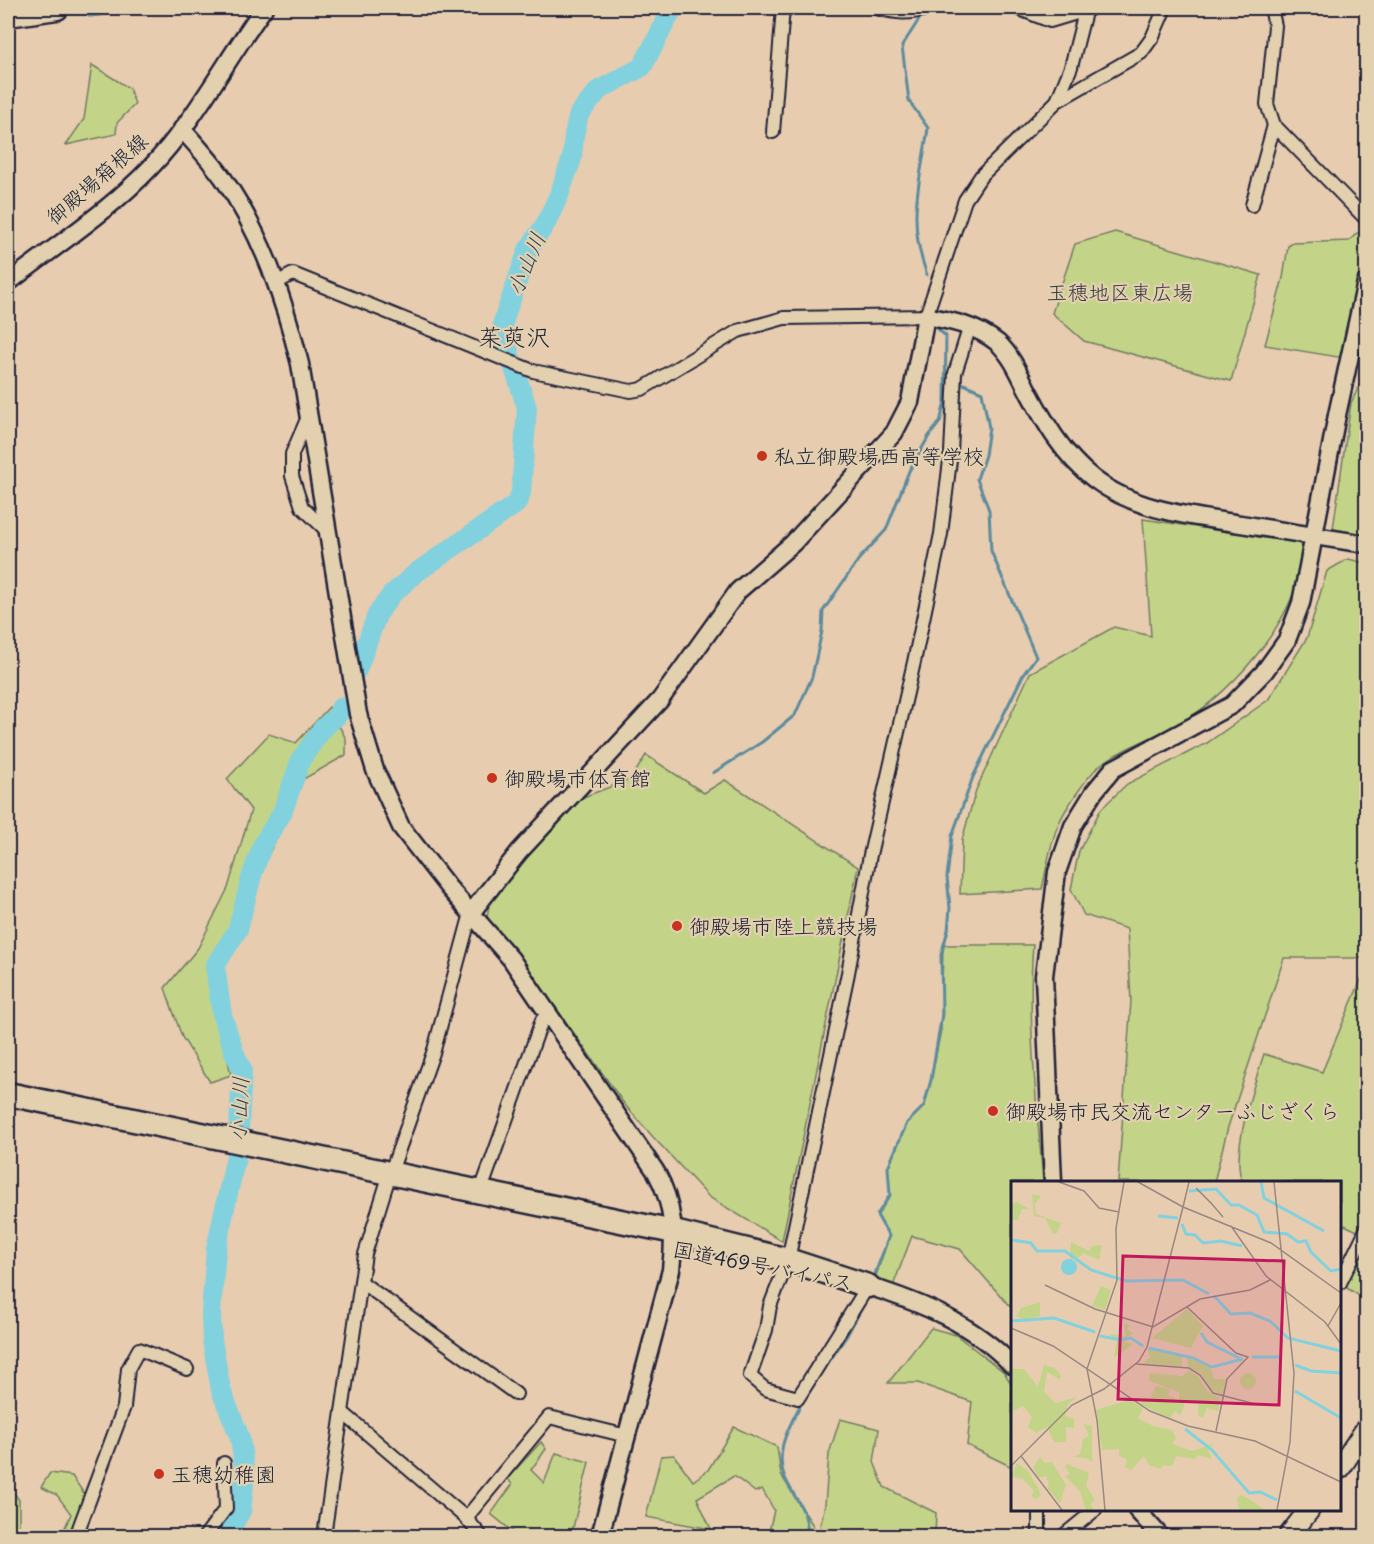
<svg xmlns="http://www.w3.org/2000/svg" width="1374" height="1544" font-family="Delius,'Klee One',sans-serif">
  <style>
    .green { fill: #c3d488; stroke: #727b62; stroke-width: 1.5 }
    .water { fill: #82d1de; stroke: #5c8b9d; stroke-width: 1.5 }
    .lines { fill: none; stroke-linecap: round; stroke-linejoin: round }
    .stream { stroke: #5c8b9d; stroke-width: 3 }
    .river { stroke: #82d1de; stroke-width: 20 }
    .street-casing { stroke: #22223b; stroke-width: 16 }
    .secondary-casing { stroke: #22223b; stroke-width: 21 }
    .primary-casing { stroke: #22223b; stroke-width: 24 }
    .highway-casing { stroke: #22223b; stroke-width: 27 }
    .street { stroke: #e2d0ae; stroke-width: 12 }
    .secondary { stroke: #e2d0ae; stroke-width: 16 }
    .primary { stroke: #e2d0ae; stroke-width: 20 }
    .highway { stroke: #e2d0ae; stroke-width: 22 }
    .poi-dot { fill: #c8321e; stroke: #e2d0ae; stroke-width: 2 }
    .labels { text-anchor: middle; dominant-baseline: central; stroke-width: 4.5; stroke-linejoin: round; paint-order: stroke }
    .street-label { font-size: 21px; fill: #22223b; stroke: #e2d0ae }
    .park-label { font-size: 21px; fill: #3a3d47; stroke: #e2d0ae }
    .poi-label { font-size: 21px; fill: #22223b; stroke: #e2d0ae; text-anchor: start }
    .water-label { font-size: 22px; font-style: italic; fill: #303c53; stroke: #e2d0ae }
    .quarter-label { font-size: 24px; fill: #22223b; stroke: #e2d0ae }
    .inset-river { fill: none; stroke: #82d1de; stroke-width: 3 }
    .inset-road { fill: none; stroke: #988881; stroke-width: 1.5 }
    .view { fill: #c2185b; fill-opacity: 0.15; stroke: #c2185b; stroke-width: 3 }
    .inset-edge { fill: none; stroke: #22223b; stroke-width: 3 }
  </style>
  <rect width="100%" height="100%" fill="#e7ccb0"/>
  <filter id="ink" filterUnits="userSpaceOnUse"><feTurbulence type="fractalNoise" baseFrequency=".0167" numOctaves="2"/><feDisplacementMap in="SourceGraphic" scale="12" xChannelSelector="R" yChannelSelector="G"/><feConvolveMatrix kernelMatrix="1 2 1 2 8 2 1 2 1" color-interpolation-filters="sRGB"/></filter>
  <g filter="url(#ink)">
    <g class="green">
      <polygon points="92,65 129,88 135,104 117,123 116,134 66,145 84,119"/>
      <polygon points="1115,232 1261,275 1231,381 1084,341 1052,313 1075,244"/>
      <polygon points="1366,232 1366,254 1344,358 1265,345 1283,278 1288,246 1293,243 1349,241 1357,233"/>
      <polygon points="1366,372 1366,534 1333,529 1351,403"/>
      <path d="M 1143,519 L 1301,543 C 1309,608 1234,691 1183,722 C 1161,735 1116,750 1098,767 C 1087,777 1065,809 1059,823 C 1050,842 1047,868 1042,889 L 960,894 L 962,840 L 976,790 L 1030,673 L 1114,627 L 1151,636 Z"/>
      <polygon points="1348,559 1366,563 1366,958 1284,958 1228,1127 1214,1182 1118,1182 1131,1001 1127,929 1084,915 1071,889 1079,851 1101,809 1127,784 1207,743 1268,700 1307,638 1327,571"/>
      <polygon points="329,707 346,739 346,755 298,782 280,831 210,975 231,1075 210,1082 182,1037 165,988 198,948 228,888 251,810 227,779 269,734 296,743"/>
      <polygon points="646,755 704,793 725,780 858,867 782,1241 709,1197 654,1138 625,1105 520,957 487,919 489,904 537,845 581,798 631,779"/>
      <path d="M 943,945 L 1033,945 C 1027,1024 1037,1104 1043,1182 L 1012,1182 L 1012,1309 L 960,1249 L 912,1236 L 893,1286 L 874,1282 L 889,1236 L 877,1215 L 890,1195 L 888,1167 L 907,1123 L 924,1106 L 931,1080 L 941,1030 Z"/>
      <path d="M 1366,968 L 1366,1235 L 1340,1223 L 1340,1182 L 1243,1182 C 1229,1158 1255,1081 1264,1054 L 1322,1072 Z"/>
      <polygon points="1366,1238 1366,1300 1342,1285"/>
      <polygon points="931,1328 956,1335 1004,1372 1012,1385 1012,1467 967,1445 972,1402 918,1383 888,1383"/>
      <polygon points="840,1419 879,1429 874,1462 884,1487 936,1513 935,1536 818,1536 825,1505 829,1454"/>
      <polygon points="734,1427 777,1447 781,1475 814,1527 813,1536 768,1536 774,1510 762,1489 755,1492 734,1476 697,1498 711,1529 646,1517 661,1456 674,1455 693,1481 708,1470"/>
      <polygon points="541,1442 546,1449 531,1470 544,1483 556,1453 589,1462 571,1536 518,1536 491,1514 512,1485 508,1478"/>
      <polygon points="14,1465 9,1486 19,1500 19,1527 41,1536 8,1536 8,1466"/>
      <polygon points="50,1473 72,1476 85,1495 69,1536 61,1536 71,1514 57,1495 41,1487"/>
    </g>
    <polygon class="water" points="87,8 112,8 113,14 89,17"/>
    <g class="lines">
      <g class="stream">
        <path d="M 920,18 L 902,46 L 909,101 L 928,128 C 920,185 906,218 927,275"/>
        <polyline points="713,773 762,742 795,715 812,677 822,631 823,611 859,559 886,530 909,471 929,436 940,422 945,402 946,336 935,327"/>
        <polyline points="875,1274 889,1236 877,1215 890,1195 888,1167 907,1123 924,1106 931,1080 942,1014 941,955 948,930 950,908 947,877 952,836 973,777 1023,675 1036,657 991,551 989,510 977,479 985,455 989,428 982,392 959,382"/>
        <polyline points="815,1382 846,1337 864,1304"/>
        <path d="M 803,1400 C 789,1427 771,1454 788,1484 C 799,1505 807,1510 808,1536"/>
      </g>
      <g class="river">
        <polyline points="357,670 377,615 391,595 417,572 516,504 521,493 527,408 504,337 503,322 507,310 528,250 546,223 559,195 572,158 574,135 579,114 599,90 642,67 673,8"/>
        <polyline points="226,1536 241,1511 245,1475 240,1438 221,1390 212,1340 211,1313 216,1249 238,1147 242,1069 234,1052 222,1015 215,966 238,929 252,875 263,844 282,813 301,759 323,728 337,716 341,707"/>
      </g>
      <g class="street-casing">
        <g id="street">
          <path d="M 876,8 C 896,13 909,15 929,8"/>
          <polyline points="1017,8 1050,21 1090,9"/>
          <polyline points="1271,8 1275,26 1267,104 1274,125 1366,219"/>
          <polyline points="1057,101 1141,53 1152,38 1165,8"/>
          <polyline points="773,132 783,8"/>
          <polyline points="1252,205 1274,125"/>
          <polyline points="276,283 293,274 533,371 631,391 642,389 738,331 784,318 926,316 965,200 981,176 1057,101 1071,67 1086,8"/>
          <polyline points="308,417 292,454 292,476 302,507 326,530"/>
          <polyline points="480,1193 542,1020 548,1014"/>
          <polyline points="361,1282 516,1394"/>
          <polyline points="1340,1283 1366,1230"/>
          <polyline points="868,1286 798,1398 765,1389 750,1376 766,1330 770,1306 788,1260 848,973 870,855 914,662 941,534 951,452 955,373 970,326"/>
          <polyline points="342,1412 466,1518 481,1536"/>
          <polyline points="466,1518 549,1417 627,1436"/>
          <polyline points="76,1536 124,1407 128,1369 139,1349 187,1369"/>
          <polyline points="205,1536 226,1508 224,1463"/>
          <polyline points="324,1536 365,1254 386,1186 434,1050 471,913"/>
          <polyline points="1039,1536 1039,1510"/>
          <polyline points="1063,1536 1095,1510"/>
        </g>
      </g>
      <g class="secondary-casing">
        <g id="secondary">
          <path d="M 182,129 C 196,145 211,161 223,178 C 262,234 284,299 300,364 L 358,714 L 375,770 L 401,827 L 448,887 L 511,959 L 656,1172 C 674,1204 675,1235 671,1270 L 600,1536"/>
          <path d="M 8,283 C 55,246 108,212 150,168 C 195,121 226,60 264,8"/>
          <path d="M 471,913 L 519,852 L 660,700 L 738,591 L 793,543 L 894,433 L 910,402 L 926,316 C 952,321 977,326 998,343 C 1011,355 1019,373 1027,389 C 1045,423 1063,455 1094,479 C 1136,511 1191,516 1241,524 C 1283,531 1324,538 1366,544"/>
          <polyline points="1053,1182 1044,976 1057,872 1073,826 1094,792 1113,769 1232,705 1264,672 1287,640 1301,603 1337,415 1366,282"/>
          <path d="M 868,1286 C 922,1303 973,1324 1012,1365"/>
          <polyline points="1137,1510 1160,1536"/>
        </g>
      </g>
      <g class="primary-casing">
        <g id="primary">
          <polyline points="1340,1468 1366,1429"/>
          <polyline points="1289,1536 1309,1510"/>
        </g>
      </g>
      <g class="highway-casing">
        <g id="highway">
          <polyline points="8,15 57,8"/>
          <polyline points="8,1094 674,1232 788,1260 868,1286"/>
        </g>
      </g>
      <use href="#street" class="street"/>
      <use href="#secondary" class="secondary"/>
      <use href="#primary" class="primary"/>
      <use href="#highway" class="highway"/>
    </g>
  </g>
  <g class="poi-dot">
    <circle cx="762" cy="456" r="6"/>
    <circle cx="492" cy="778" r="6"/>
    <circle cx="677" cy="926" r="6"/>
    <circle cx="993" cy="1111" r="6"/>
    <circle cx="159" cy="1474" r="6"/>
  </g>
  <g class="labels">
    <g class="street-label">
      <text transform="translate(97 179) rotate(-41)">御殿場箱根線</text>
      <text transform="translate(763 1266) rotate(11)">国道469号バイパス</text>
    </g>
    <g class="park-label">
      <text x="1120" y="292">玉穂地区東広場</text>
    </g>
    <g class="poi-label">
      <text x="774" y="456">私立御殿場西高等学校</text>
      <text x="504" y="778">御殿場市体育館</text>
      <text x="689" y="926">御殿場市陸上競技場</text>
      <text x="1005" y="1111">御殿場市民交流センターふじざくら</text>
      <text x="171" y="1474">玉穂幼稚園</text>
    </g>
    <g class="water-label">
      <text transform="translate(526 264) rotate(-67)">小山川</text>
      <text transform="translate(239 1109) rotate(-87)">小山川</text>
    </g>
    <g class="quarter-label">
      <text x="514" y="337">茱萸沢</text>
    </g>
  </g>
  <g transform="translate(1011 1181)">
    <rect width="330" height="330" fill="#e7ccb0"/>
    <path d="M 21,13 L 30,15 L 24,23 L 25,33 L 50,42 L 46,52 L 42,53 L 34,37 L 23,35 ZM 6,21 L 19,28 L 11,28 L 7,39 L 0,39 L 0,23 ZM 60,61 L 78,70 L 81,65 L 91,64 L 88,79 L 72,72 L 67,77 L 70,81 L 59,77 ZM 90,105 L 100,109 L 94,129 L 81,125 ZM 29,121 L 29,135 L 16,140 L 6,135 L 10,127 ZM 176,128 L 192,145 L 180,167 L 141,157 ZM 113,142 L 119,144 L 116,148 L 122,152 L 111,160 L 122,163 L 103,177 L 106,159 L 97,153 L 115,155 ZM 136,167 L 171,175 L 171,185 L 130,184 L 139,176 ZM 176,177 L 199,185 L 203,198 L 215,198 L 212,214 L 200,209 L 189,192 L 177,186 ZM 33,184 L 44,187 L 50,195 L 48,198 L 36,191 L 33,210 L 38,216 L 45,222 L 66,216 L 57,223 L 54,235 L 63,238 L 63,247 L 55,246 L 55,261 L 43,261 L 36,246 L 25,252 L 17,246 L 21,236 L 12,225 L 0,231 L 0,188 L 13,188 L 27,206 ZM 177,189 L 187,195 L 196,210 L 209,217 L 207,230 L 196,227 L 192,237 L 187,234 L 188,223 L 168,220 L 168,211 L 138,200 L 138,192 L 172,195 ZM229 200a8 8 0 1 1 16 0a8 8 0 1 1-16 0ZM 145,205 L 159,208 L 157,214 L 174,223 L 169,234 L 164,230 L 159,237 L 129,223 L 134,216 L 139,218 ZM 118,219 L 132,227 L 127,237 L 142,245 L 161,249 L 165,257 L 161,263 L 181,270 L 203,263 L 197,269 L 201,278 L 187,274 L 184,278 L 165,275 L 161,285 L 153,284 L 149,288 L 138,284 L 133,275 L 120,289 L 114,286 L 116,278 L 108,275 L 108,268 L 91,269 L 85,229 ZM 73,243 L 81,245 L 81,281 L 75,277 L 62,276 L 69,273 L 72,258 L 78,255 ZM 29,276 L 34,282 L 41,281 L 55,304 L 49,322 L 36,307 L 38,305 L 35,295 L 27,297 L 22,286 ZM 6,282 L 17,290 L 26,305 L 30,314 L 25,318 L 20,315 L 23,310 L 12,298 L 0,295 ZM 56,283 L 78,292 L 75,305 L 84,319 L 80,323 L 82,329 L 75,329 L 69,310 L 54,295 L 59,293 L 54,286 ZM 230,314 L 238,318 L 254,329 L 228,329 L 226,317 Z" fill="#c3d488"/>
    <path d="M50 86a8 8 0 1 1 16 0a8 8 0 1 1-16 0Z" fill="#82d1de"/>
    <path class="inset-river" d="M 250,1 L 253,17 L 313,50M 178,10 L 205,8 L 220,24 L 228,24 L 246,34 L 253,51 L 276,53 L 287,61 L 295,60 L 300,71 L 320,90 L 330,88M 147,35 L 167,37M 171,43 L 175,53 L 184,54 L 192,62 L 210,60 L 231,65M 1,59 L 20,62 L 26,70 L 54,70 L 80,89 L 115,100 L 172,99 L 198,113M 203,115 L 220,133 L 239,132 L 259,140 L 277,157 L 330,170M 0,140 L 43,137 L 84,151M 190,152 L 196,161 L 230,178M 89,155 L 110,159 L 120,157 L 132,165M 138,167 L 182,177 L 201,186 L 232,178M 241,176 L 268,176M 284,184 L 300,190 L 330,192M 284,210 L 330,237M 174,248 L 201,269 L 238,312 L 249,311 L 266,319"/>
    <path class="inset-road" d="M 48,1 L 73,10 L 88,27 L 108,31M 127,1 L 172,26 L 260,62 L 330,112M 263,1 L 283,192 L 279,261 L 266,329M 185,7 L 200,22M 200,22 L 212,36M 172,26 L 178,1M 220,45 L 255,95 L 314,141 L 330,163M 34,104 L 84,128 L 142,146 L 189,118 L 239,109 L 259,99M 176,126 L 225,172 L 237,176 L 216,198 L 205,250M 317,145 L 330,122M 0,147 L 42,165 L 139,230 L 177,245 L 244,260 L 330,301M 136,166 L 172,26M 125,183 L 178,187 L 189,194 L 202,212 L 244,223M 10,275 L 51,329M 0,285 L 61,224 L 93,208 L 128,180 L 136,166M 94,329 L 86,239 L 76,188 L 106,99 L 105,47 L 113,1"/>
    <path class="view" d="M 112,75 L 273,80 L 268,224 L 107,218 Z"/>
    <rect width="330" height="330" class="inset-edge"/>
  </g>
  <rect width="1374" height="1544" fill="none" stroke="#e2d0ae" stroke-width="30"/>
  <rect x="15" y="15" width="1344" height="1514" fill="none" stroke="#22223b" stroke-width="2" filter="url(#ink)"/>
</svg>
